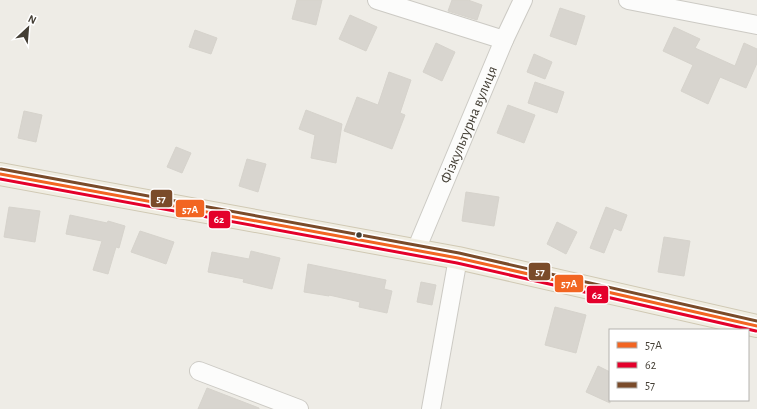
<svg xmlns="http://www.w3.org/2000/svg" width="757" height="409" font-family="'Alegreya Sans',sans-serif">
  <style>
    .building { fill: #d8d5cf; stroke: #d6d3cc }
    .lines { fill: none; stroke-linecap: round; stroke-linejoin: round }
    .minor-casing { stroke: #cccac4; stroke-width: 20 }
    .major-casing { stroke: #d0c9b4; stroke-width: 24 }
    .minor { stroke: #fcfcfb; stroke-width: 18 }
    .major { stroke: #f0ede2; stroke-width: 22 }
    .bus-1-casing { stroke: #fff; stroke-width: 6 }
    .bus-2-casing { stroke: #fff; stroke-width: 6 }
    .bus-3-casing { stroke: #fff; stroke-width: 6 }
    .bus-1 { stroke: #f26522; stroke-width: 3 }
    .bus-2 { stroke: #e4002b; stroke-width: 3 }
    .bus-3 { stroke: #7a4b2a; stroke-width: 3 }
    .bus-dot { fill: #433e34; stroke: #fff; stroke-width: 1.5 }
    .labels { text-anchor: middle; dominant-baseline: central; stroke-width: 3; stroke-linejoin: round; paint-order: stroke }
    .street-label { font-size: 15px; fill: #433e34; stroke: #fff }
    .line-badge { stroke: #fff; stroke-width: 1.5 }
    .badge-label { font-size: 11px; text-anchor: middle; font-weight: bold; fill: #fff }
  </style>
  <rect width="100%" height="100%" fill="#eeece6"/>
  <g class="building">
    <polygon points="297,0 322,0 316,25 292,19"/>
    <polygon points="452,0 468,0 482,5 477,20 448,11"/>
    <polygon points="560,8 585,16 576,45 550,36"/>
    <polygon points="350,15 377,27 366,51 339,39"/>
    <polygon points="674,27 700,39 695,48 735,66 744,43 757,49 757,63 746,88 720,77 708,104 681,91 693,65 663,51"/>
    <polygon points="195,30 217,38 211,54 189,47"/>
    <polygon points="436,43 455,52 442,81 423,72"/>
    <polygon points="534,54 552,62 545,79 527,72"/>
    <polygon points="389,72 411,80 400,113 405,115 392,149 344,131 357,97 378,105"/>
    <polygon points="535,82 564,92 557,113 528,103"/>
    <polygon points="508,105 535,115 524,143 497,133"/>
    <polygon points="306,110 342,124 336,163 311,158 315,135 299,129"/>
    <polygon points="24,111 42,115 36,142 18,138"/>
    <polygon points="176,147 191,153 182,173 167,167"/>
    <polygon points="247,159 266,164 258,192 239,186"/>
    <polygon points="466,192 499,197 494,226 462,221"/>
    <polygon points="9,207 40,211 35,242 4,237"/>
    <polygon points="606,207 627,215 621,231 614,228 604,253 590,248"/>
    <polygon points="70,215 107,223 108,221 125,226 119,248 116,247 108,274 93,270 102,241 66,234"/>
    <polygon points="557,222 577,232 566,254 547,244"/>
    <polygon points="140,231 174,242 166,264 131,252"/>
    <polygon points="664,237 690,241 684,276 658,272"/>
    <polygon points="251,251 280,258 272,289 243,282 244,279 208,272 212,252 249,259"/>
    <polygon points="308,264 386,280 384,289 392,291 387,313 359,307 360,302 329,295 329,296 304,292"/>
    <polygon points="421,282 436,285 432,305 417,302"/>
    <polygon points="555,307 586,315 576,353 545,345"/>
    <polygon points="598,366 610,372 610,403 586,392"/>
    <polygon points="207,388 259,408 259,409 198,409"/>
  </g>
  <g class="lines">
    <g class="minor-casing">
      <g id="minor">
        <polyline points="377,0 504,40"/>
        <polyline points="628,0 757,25"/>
        <path id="s1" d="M 416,250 L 504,40 L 523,0"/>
        <polyline points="199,371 299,409"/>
        <polyline points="431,409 458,258"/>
      </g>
    </g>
    <g class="major-casing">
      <polyline id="major" points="0,174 458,258 757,326"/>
    </g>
    <use href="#minor" class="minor"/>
    <use href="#major" class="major"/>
    <g class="bus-1-casing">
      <polyline id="bus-1" points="0,174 458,258 757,326"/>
    </g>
    <g class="bus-2-casing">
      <polyline id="bus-2" points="0,179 457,263 756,331"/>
    </g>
    <g class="bus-3-casing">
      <polyline id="bus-3" points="1,169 459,253 757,321"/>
    </g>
    <use href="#bus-1" class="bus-1"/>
    <use href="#bus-2" class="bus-2"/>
    <use href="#bus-3" class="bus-3"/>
  </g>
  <circle class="bus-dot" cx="359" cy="235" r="3.5"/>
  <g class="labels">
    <g class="street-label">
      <text stroke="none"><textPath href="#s1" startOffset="136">Фізкультурна вулиця</textPath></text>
    </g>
  </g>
  <g class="line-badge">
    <rect x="150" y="189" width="23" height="19" rx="4" fill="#7a4b2a"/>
    <rect x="175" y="199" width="30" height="19" rx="4" fill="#f26522"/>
    <rect x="208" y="210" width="23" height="19" rx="4" fill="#e4002b"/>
    <rect x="528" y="262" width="23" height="19" rx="4" fill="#7a4b2a"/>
    <rect x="554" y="274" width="30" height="19" rx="4" fill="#f26522"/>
    <rect x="586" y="285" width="23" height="19" rx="4" fill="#e4002b"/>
  </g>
  <g class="badge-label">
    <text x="161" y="202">57</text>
    <text x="190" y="213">57А</text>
    <text x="219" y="223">62</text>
    <text x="540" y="275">57</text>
    <text x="569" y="287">57А</text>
    <text x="597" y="299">62</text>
  </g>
  <rect x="609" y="329" width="140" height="72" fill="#ffffff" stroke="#b4b2ae"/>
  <rect x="617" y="342" width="20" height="6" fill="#f26522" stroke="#b4b2ae"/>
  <text x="645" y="349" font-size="12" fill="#433e34">57А</text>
  <rect x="617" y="362" width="20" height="6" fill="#e4002b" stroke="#b4b2ae"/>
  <text x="645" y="369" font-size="12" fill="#433e34">62</text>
  <rect x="617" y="382" width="20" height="6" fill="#7a4b2a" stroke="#b4b2ae"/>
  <text x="645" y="389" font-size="12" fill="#433e34">57</text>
  <g transform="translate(28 28) rotate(26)" stroke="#ffffff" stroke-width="3" paint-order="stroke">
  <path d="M0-3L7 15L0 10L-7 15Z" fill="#433e34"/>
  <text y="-6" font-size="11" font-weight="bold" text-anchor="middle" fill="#433e34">N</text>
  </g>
</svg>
